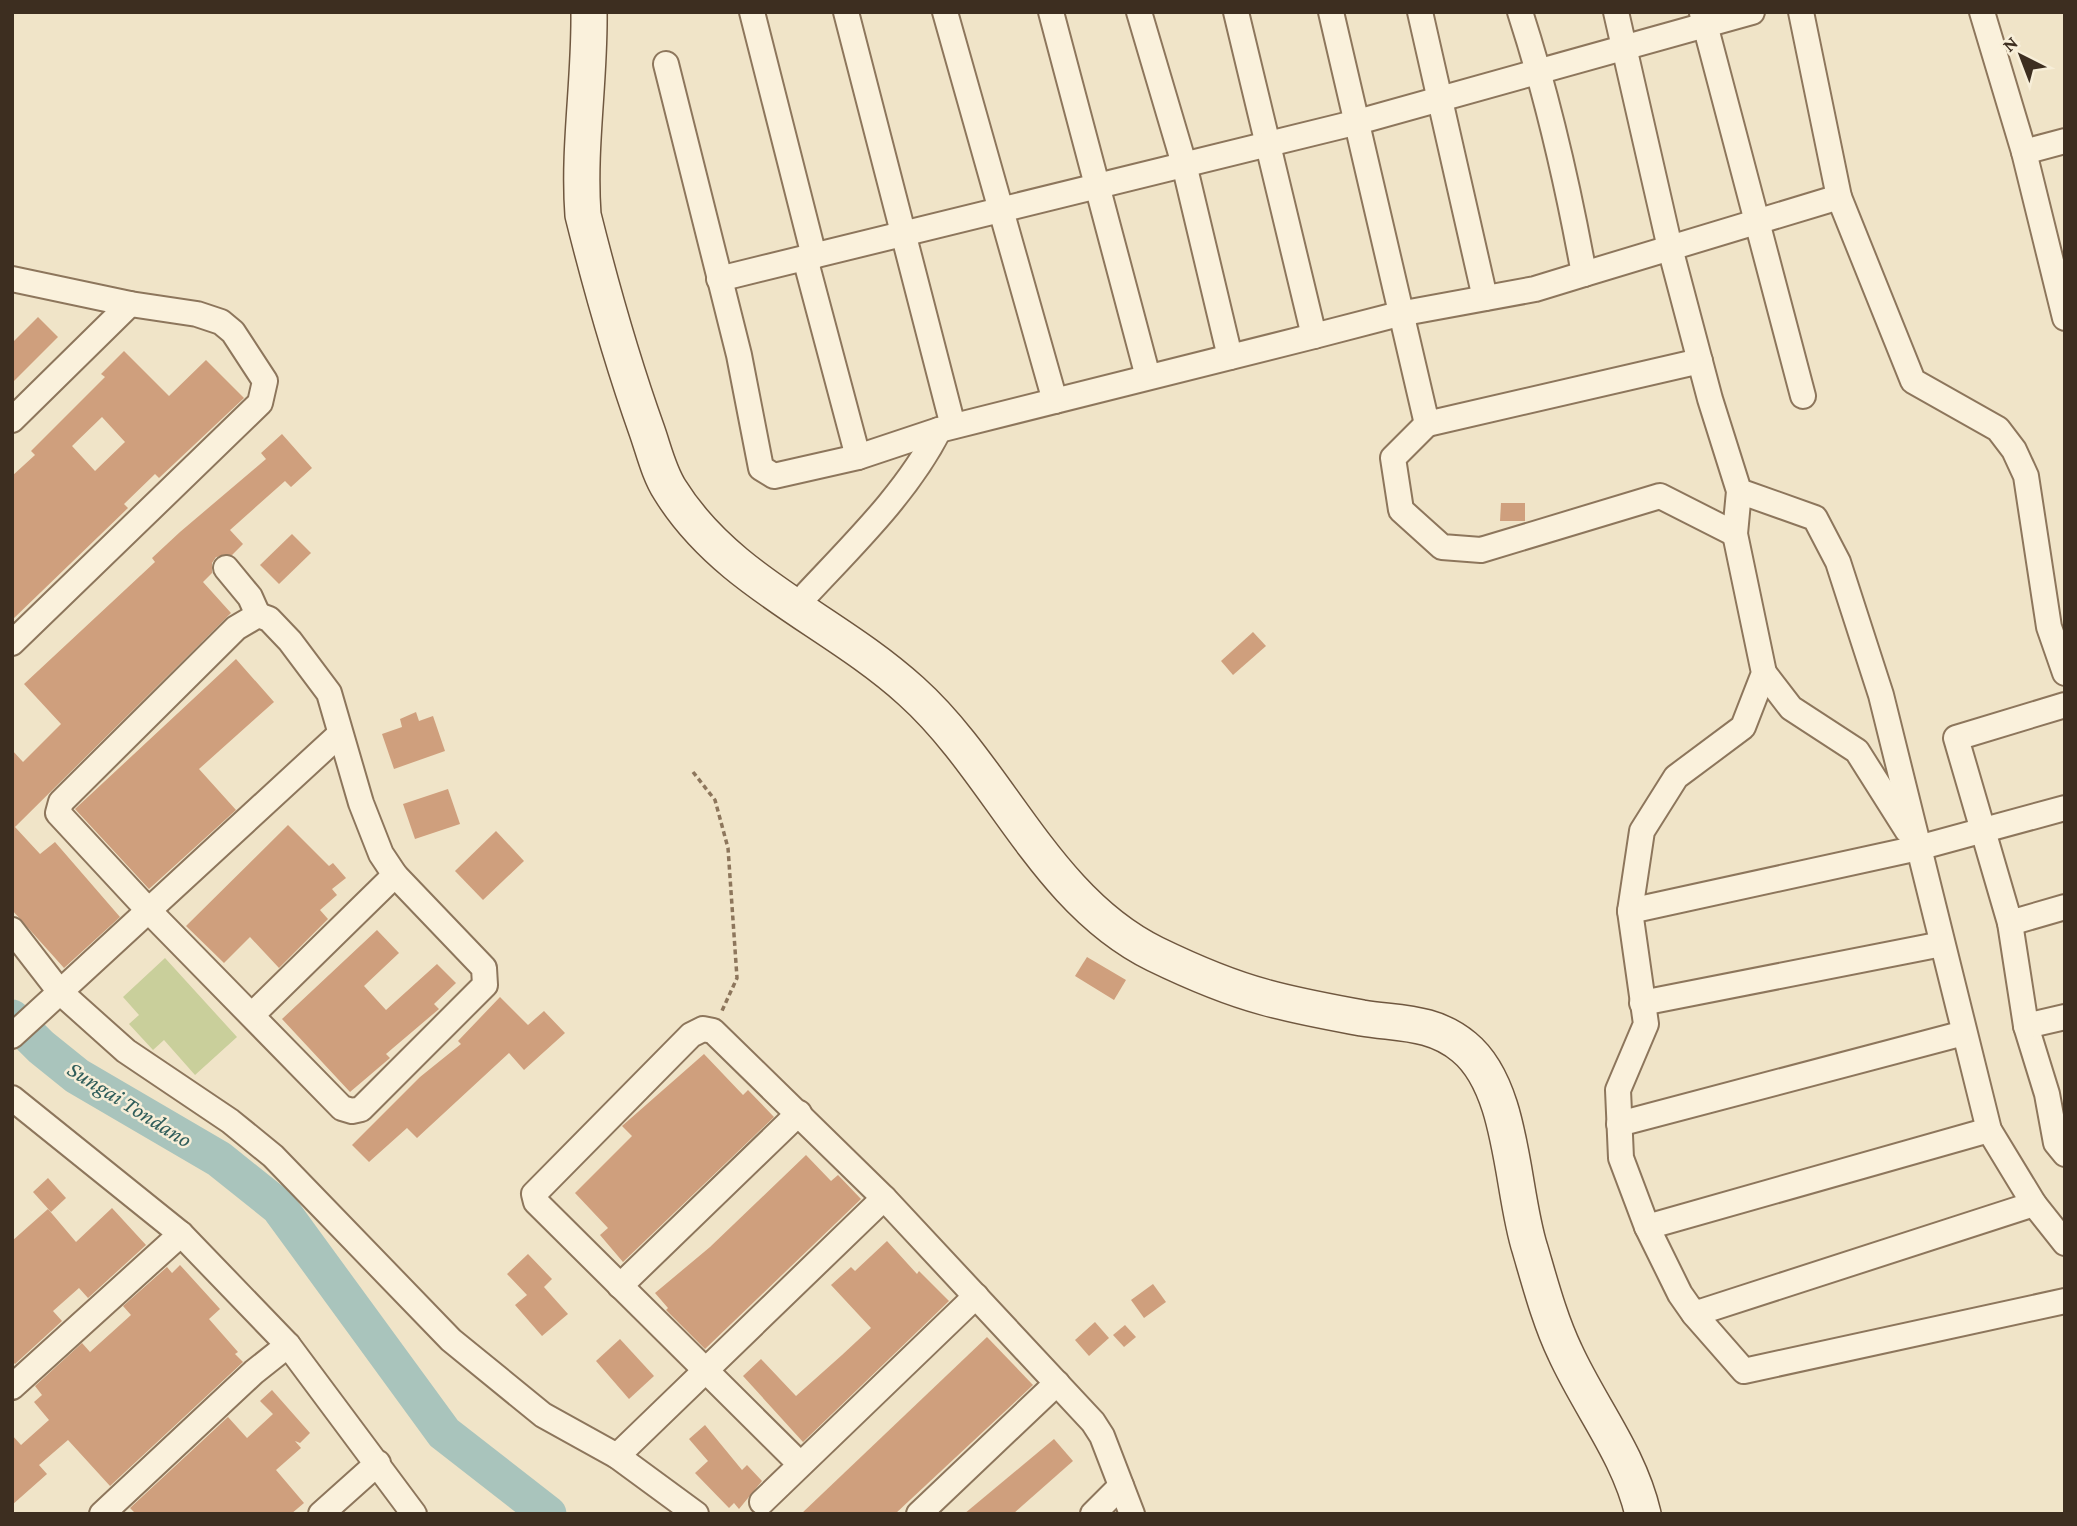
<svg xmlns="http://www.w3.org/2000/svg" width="2077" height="1526" font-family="'Crimson Pro',serif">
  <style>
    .green { fill: #c9cf9b }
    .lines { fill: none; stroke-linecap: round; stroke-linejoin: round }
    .river { stroke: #a9c4bc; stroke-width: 37 }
    .building { fill: #cf9f7d; fill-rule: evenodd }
    .street-casing { stroke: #8d765c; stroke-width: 28 }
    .secondary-casing { stroke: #6f573f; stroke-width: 38 }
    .path { stroke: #8d765c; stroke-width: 3.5; stroke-dasharray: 5 3.5; stroke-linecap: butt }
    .street { stroke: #faf1dc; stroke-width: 24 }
    .secondary { stroke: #faf1dc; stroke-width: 35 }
    .labels { text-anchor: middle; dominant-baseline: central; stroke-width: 5; stroke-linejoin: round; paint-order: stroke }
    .water-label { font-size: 23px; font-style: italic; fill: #2f5d5a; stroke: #f7eed8 }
  </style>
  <rect width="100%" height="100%" fill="#f0e4c8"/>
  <polygon class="green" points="165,958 237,1037 195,1075 164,1040 153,1050 129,1024 139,1015 123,997"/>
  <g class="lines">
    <polyline class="river" points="12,1018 41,1047 77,1076 219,1159 279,1207 444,1433 548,1514"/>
  </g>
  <g class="building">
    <polygon points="38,317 58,337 12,383 12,343"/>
    <path d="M 124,351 L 169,396 L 206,360 L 244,398 L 159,478 L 155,474 L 124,504 L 128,508 L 12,620 L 12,476 L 35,455 L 31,451 L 105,377 L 101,374 ZM 102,417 L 125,442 L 95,471 L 72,446 Z"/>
    <polygon points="282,434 312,468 291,487 285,481 230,530 243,544 232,555 216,557 212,563 212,573 203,582 231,613 15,827 40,854 55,842 120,917 64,968 12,910 12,750 23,762 61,724 24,684 155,562 152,558 180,532 266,459 261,453"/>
    <polygon points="1501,503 1525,503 1525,521 1500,521"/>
    <polygon points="292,534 311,553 279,584 260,565"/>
    <polygon points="1253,632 1266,646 1233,675 1221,661"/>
    <polygon points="236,659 274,702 199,769 236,810 149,889 75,809"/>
    <polygon points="416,712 419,721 433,716 445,751 394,769 382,734 402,727 400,719"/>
    <polygon points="448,789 460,824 415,839 403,804"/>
    <polygon points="288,825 329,866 333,863 346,878 332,889 337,895 320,910 328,919 279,968 250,937 224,963 186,926"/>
    <polygon points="496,831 524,861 483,900 455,871"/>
    <polygon points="377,930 399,953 364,986 386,1010 437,964 456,983 434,1004 439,1009 386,1054 390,1058 350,1092 282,1019"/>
    <polygon points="1087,957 1126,980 1114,1000 1075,976"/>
    <polygon points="500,997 528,1025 544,1011 565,1033 524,1070 509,1053 417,1138 407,1128 369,1162 352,1145 420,1077 461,1044 458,1041"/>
    <polygon points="704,1054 743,1095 748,1090 774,1117 623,1262 600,1235 608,1228 575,1193 632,1136 622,1126"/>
    <polygon points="806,1155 831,1181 838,1175 861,1199 705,1349 666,1310 668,1308 655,1293 710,1247"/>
    <polygon points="48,1178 66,1198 51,1212 33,1192"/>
    <polygon points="112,1208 146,1245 88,1298 79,1288 53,1311 62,1321 15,1364 12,1361 12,1241 48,1209 76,1242"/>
    <polygon points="887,1241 917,1274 919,1271 949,1301 803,1442 743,1376 761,1359 796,1396 842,1355 871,1328 831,1285 851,1267 855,1271"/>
    <polygon points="528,1254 552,1279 544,1287 568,1314 542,1336 515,1305 527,1295 507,1274"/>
    <polygon points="180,1265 220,1309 209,1319 238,1352 235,1354 243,1362 110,1486 68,1440 39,1465 47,1474 12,1505 12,1435 21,1445 49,1420 34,1402 42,1395 35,1386 82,1343 90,1352 131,1315 123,1306 167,1267 172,1273"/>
    <polygon points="1153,1284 1166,1302 1144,1318 1131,1300"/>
    <polygon points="1095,1322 1109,1338 1089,1356 1075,1340"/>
    <polygon points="1125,1325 1136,1337 1124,1347 1113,1335"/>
    <polygon points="987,1337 1033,1385 1016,1401 895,1514 801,1514"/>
    <polygon points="620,1339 654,1376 629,1399 596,1361"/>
    <polygon points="272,1390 310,1433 300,1443 295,1441 301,1448 276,1470 304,1503 291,1514 136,1514 130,1508 228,1417 247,1438 273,1414 260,1401"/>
    <polygon points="705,1425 742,1470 747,1465 762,1481 739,1509 734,1503 729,1508 695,1473 708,1461 689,1439"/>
    <polygon points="1054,1439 1073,1461 1013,1514 964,1514"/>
  </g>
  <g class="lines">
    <g class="street-casing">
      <g id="street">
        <polyline points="752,12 814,256"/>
        <polyline points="846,12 953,426"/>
        <polyline points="945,12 1055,401"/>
        <polyline points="1051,12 1148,377"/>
        <polyline points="1139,12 1184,164 1230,357"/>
        <polyline points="1236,12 1314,336"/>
        <polyline points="1331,12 1427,424 1700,361"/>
        <polyline points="1420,12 1485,298"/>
        <polyline points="1616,12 1670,248 1710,399 1739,491 1735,534 1764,673 1743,727 1676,777 1642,831 1630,911 1646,1024 1618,1090 1621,1158 1647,1227 1680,1294 1694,1314 2034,1204 1989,1130 1881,695 1838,562 1815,518 1739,491"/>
        <polyline points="1801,12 1839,197"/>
        <polyline points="1982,12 2024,152 2065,318"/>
        <polyline points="1702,13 1803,396"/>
        <path d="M 666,64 L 739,355 L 761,468 L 774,476 L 858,457 L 939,430 L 1314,336 L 1399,314 L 1535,289 L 1584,274 C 1568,186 1548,98 1520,12"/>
        <polyline points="2024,152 2065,141"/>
        <polyline points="805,258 858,457"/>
        <polyline points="1584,274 1839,197 1913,381 1998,429 2014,450 2026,476 2049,627 2065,673"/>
        <polyline points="12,279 130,304 197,314 221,322 233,332 265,381 260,403 12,643"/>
        <polyline points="719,279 1354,123 1752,12"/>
        <polyline points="12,420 130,304"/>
        <polyline points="1427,424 1393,458 1401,510 1442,547 1481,550 1660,496 1735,534"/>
        <polyline points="226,568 250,597 258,615"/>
        <path d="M 794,608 C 845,552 905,497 939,430"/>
        <polygon points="258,615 269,619 290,641 329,693 361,803 381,854 395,875 484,968 485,985 361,1109 352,1111 342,1108 150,912 58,813 61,802 236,628"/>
        <polyline points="1764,673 1791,708 1857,751 1907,830"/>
        <polyline points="2065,705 1956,738 2010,923 2065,907"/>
        <polyline points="1630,911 1918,848 2065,808"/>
        <polyline points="2010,923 2026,1026 2047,1094 2056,1143 2065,1154"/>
        <polyline points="12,930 60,992 340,734"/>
        <polyline points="1642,1003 1942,944"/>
        <polyline points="253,1014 395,875"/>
        <polyline points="2026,1026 2065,1017"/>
        <polyline points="12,1036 60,992 126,1051 230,1121 273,1156 451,1340 543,1415 617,1456 884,1198"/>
        <polyline points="12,1098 181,1234 288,1345 414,1514"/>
        <polyline points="1619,1124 1964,1033"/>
        <polyline points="2034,1204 2065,1243"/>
        <polyline points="1647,1227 1989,1130"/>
        <polyline points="620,1286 799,1113"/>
        <polyline points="1694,1314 1744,1371 2065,1301"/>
        <polyline points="12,1387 181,1234"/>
        <polyline points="617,1456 696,1514"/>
        <polyline points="800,1464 536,1202 534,1194 691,1035 703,1029 713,1031 884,1198 1093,1422 1102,1436 1132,1514"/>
        <polyline points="762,1502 976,1296"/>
        <polyline points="102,1514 254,1372 288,1345"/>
        <polyline points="321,1514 378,1463"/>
        <polyline points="919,1514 1057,1383"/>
        <polyline points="1093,1514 1121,1486"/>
      </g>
    </g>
    <g class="secondary-casing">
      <path id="secondary" d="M 589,12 C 590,80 578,148 583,215 C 601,287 622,361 647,431 C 654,451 659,473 670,490 C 727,582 833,620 911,691 C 999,770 1045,900 1155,954 C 1190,971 1227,987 1264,997 C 1296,1006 1330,1012 1362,1018 C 1399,1024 1433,1021 1464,1047 C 1514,1088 1511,1190 1530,1249 C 1540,1283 1550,1321 1565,1352 C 1590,1407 1629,1454 1643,1514"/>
    </g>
    <polyline class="path" points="693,772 715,800 728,848 737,978 721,1013"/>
    <use href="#street" class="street"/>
    <use href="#secondary" class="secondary"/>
  </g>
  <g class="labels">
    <g class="water-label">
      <text transform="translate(130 1104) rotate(32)">Sungai Tondano</text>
    </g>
  </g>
  <rect width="2077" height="1526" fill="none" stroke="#3d2e20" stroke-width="28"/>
  <g transform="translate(2021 56) rotate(318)" stroke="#f7eed8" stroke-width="5" paint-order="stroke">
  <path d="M0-5L12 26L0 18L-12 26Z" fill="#3d2e20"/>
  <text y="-10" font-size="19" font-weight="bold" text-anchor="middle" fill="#3d2e20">N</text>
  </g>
</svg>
